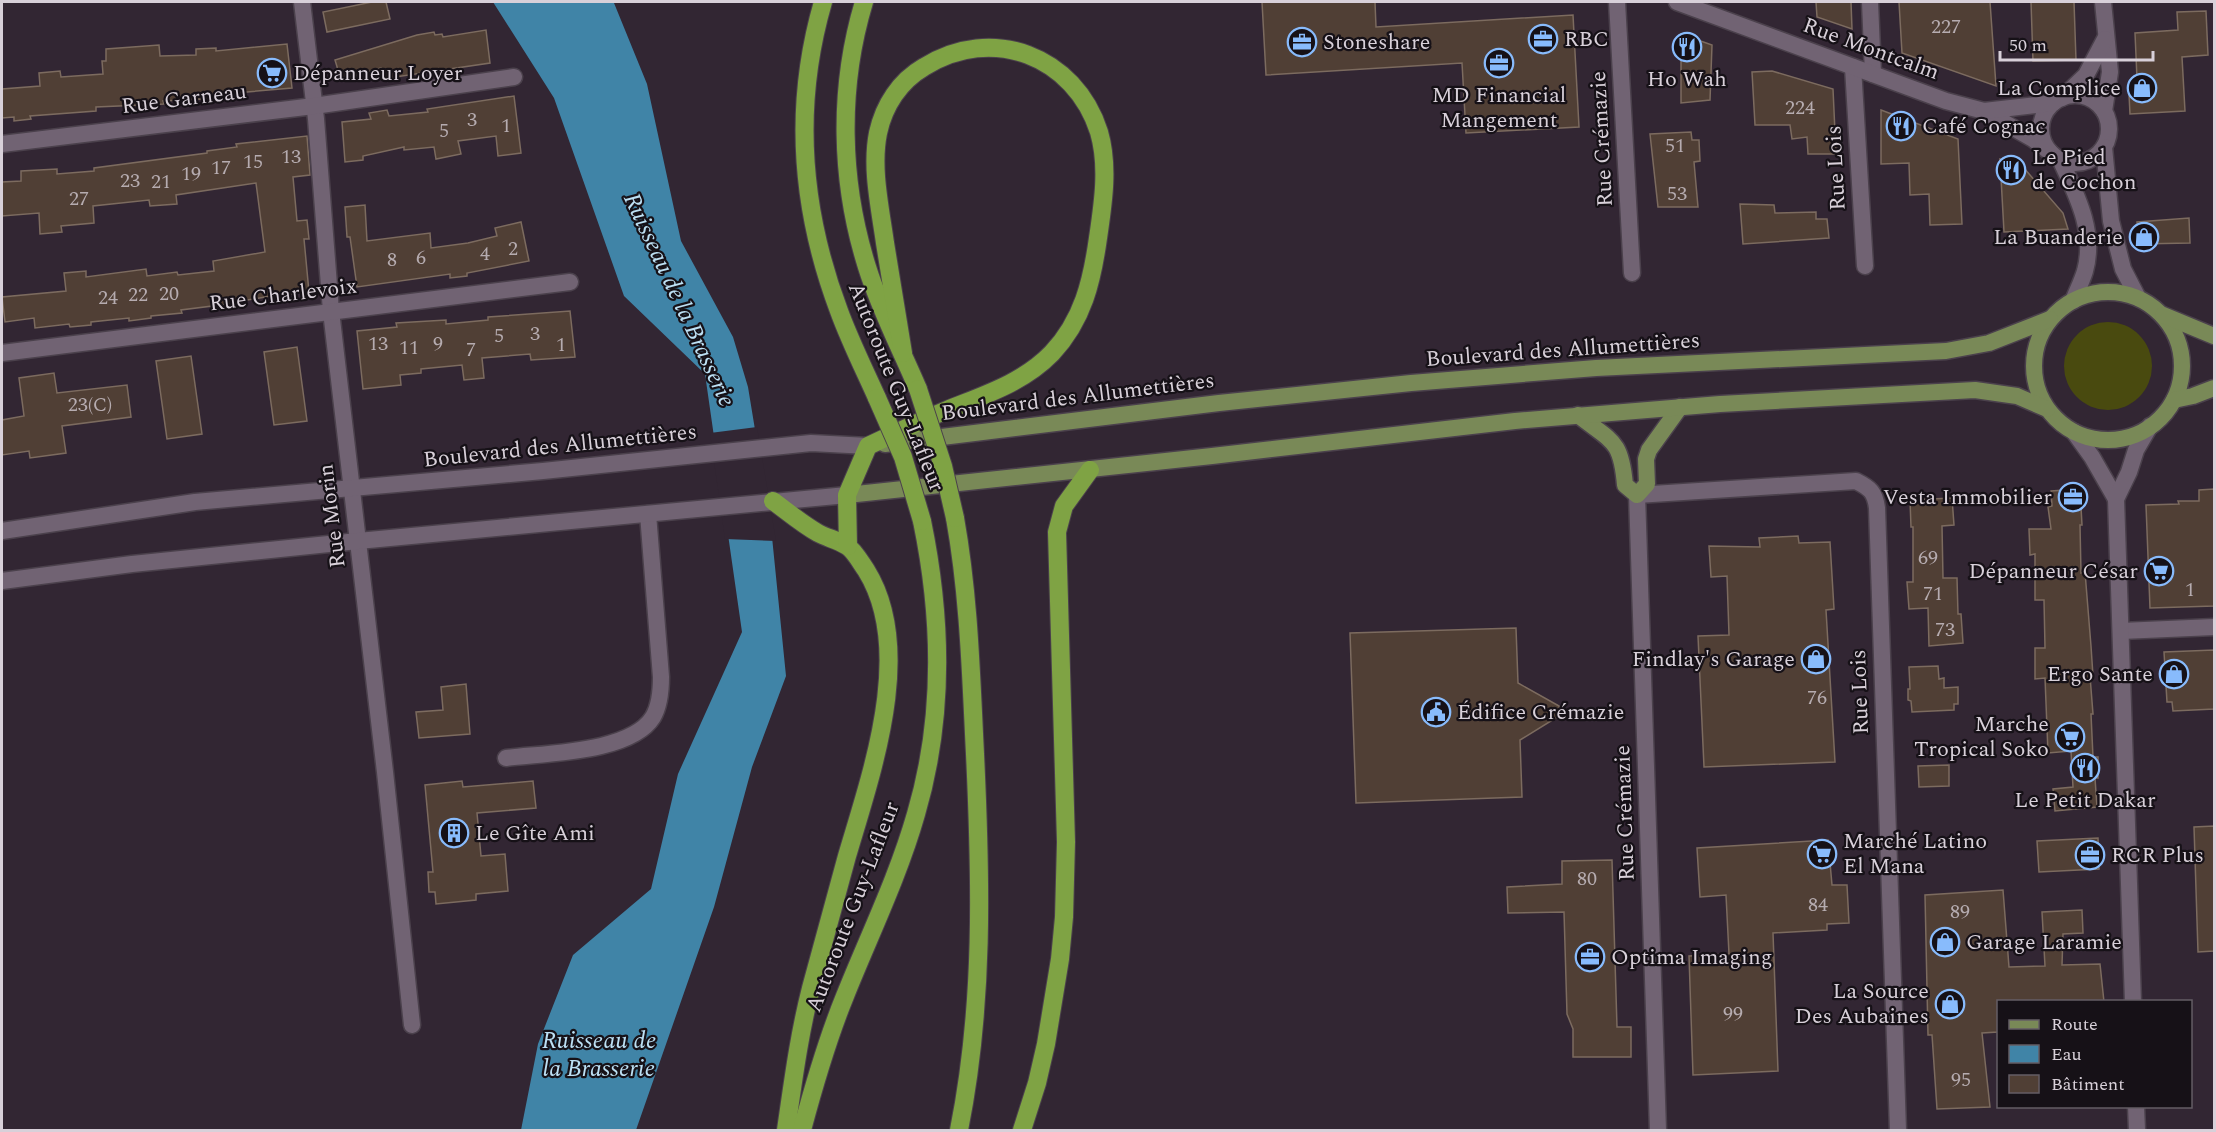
<svg xmlns="http://www.w3.org/2000/svg" width="2216" height="1132" font-family="Spectral,serif">
  <style>
    .green { fill: #494a0f }
    .water { fill: #4084a7 }
    .pier { fill: #322633 }
    .building { fill: #503f35; stroke: #7c6b5f; stroke-width: 1.5 }
    .lines { fill: none; stroke-linecap: round; stroke-linejoin: round }
    .minor-casing { stroke: #4b414c; stroke-width: 19 }
    .secondary-casing { stroke: #4b414c; stroke-width: 19 }
    .primary-casing { stroke: #4b414c; stroke-width: 19 }
    .motorway-casing { stroke: #4b414c; stroke-width: 20 }
    .minor { stroke: #716373; stroke-width: 16 }
    .secondary { stroke: #716373; stroke-width: 16 }
    .primary { stroke: #798957; stroke-width: 16 }
    .motorway { stroke: #7fa344; stroke-width: 18 }
    .motorway-bridge-casing { stroke: #4b414c; stroke-width: 20; stroke-linecap: butt }
    .motorway-bridge { stroke: #7fa344; stroke-width: 18 }
    .labels { text-anchor: middle; dominant-baseline: central; stroke-width: 4.5; stroke-linejoin: round; paint-order: stroke }
    .number-label { font-size: 20px; fill: #b6acb0 }
    .poi-label { font-size: 22px; fill: #d8d0d9; stroke: #161117; text-anchor: start }
    .street-label { font-size: 22px; fill: #d8d0d9; stroke: #161117 }
    .water-label { font-size: 24px; font-style: italic; fill: #bde1f5; stroke: #161117 }
  </style>
  <rect width="100%" height="100%" fill="#322633"/>
  <circle class="green" cx="2108" cy="366" r="44"/>
  <polygon class="water" points="493,2 612,2 614,3 647,84 681,241 733,337 748,387 771,527 786,676 752,767 714,907 636,1130 521,1130 538,1044 573,955 651,889 678,774 742,632 705,374 624,296 554,98"/>
  <polygon class="pier" points="757,427 776,541 725,539 710,433"/>
  <g class="building">
    <polygon points="372,2 386,2 390,19 327,32 323,12"/>
    <polygon points="1262,2 1375,2 1376,27 1573,15 1579,127 1466,133 1462,63 1266,75"/>
    <polygon points="1816,2 1851,2 1852,29 1817,17"/>
    <polygon points="1899,2 1990,2 1996,86 1902,53"/>
    <polygon points="2031,2 2074,2 2076,60 2033,61"/>
    <polygon points="2206,11 2208,55 2182,57 2185,111 2130,114 2129,94 2135,94 2135,79 2137,79 2135,33 2178,30 2177,12"/>
    <polygon points="486,30 490,63 382,79 381,68 341,80 335,60 417,35 434,32 435,35 442,34 443,37"/>
    <polygon points="1681,34 1712,45 1710,100 1681,103"/>
    <polygon points="287,44 292,88 223,94 224,98 163,101 164,104 96,107 96,111 30,116 31,119 14,121 14,117 2,118 2,89 40,86 39,73 60,71 61,77 103,74 102,61 106,61 106,49 159,45 160,56 196,55 196,49 216,48 216,51"/>
    <polygon points="1772,71 1833,89 1836,154 1808,154 1807,137 1792,139 1790,125 1755,125 1752,72"/>
    <polygon points="514,96 521,153 498,156 496,136 458,141 461,154 436,159 434,147 404,150 404,147 363,156 363,160 345,162 342,122 371,119 369,113 387,110 389,116 428,112 427,109"/>
    <polygon points="1881,110 1958,139 1962,224 1930,225 1929,194 1910,195 1909,163 1881,164"/>
    <polygon points="1691,132 1692,140 1699,140 1700,161 1694,162 1698,207 1658,207 1650,134"/>
    <polygon points="307,136 310,175 293,177 297,221 307,220 309,239 304,239 309,292 271,296 236,302 236,303 181,310 182,313 151,316 151,318 129,321 129,318 91,322 91,325 70,327 69,324 35,328 34,318 5,322 2,297 66,291 64,273 86,271 86,277 146,269 147,276 177,272 178,275 214,271 213,261 265,252 256,183 176,195 177,204 150,206 149,200 93,206 94,223 61,226 62,232 40,234 39,213 2,216 2,182 21,181 21,171 57,169 57,174 94,171 94,168 207,153 207,151 237,147 236,144"/>
    <polygon points="2000,159 2023,167 2063,213 2068,229 2004,232"/>
    <polygon points="1740,204 1774,205 1775,213 1816,212 1816,219 1827,219 1829,238 1743,244"/>
    <polygon points="365,205 367,241 430,233 431,248 468,243 497,236 495,228 521,222 529,261 467,273 467,276 450,278 450,274 357,287 350,237 347,237 345,207"/>
    <polygon points="2189,218 2190,243 2138,244 2137,222"/>
    <polygon points="570,311 575,357 531,360 530,354 482,358 484,378 464,380 462,365 421,369 421,373 400,375 401,385 363,389 357,331 397,327 396,323 446,320 446,324 488,320 488,317"/>
    <polygon points="297,347 307,421 274,425 264,352"/>
    <polygon points="191,356 202,434 167,439 156,361"/>
    <polygon points="54,373 57,393 127,385 131,417 62,426 66,453 30,458 29,451 2,455 2,420 24,416 19,378"/>
    <polygon points="2080,489 2082,525 2080,525 2081,573 2085,572 2091,646 2093,676 2090,676 2093,714 2091,714 2093,757 2098,757 2098,778 2095,778 2097,807 2055,811 2053,789 2073,787 2071,751 2048,753 2045,678 2035,679 2035,648 2045,648 2044,600 2035,600 2035,554 2030,555 2029,529 2051,529 2048,507 2052,506 2051,491"/>
    <polygon points="2214,489 2214,606 2150,608 2146,505 2179,504 2178,501 2199,501 2199,490"/>
    <polygon points="1952,498 1954,525 1942,526 1943,578 1957,578 1958,614 1961,614 1963,643 1929,646 1928,608 1909,609 1907,582 1913,582 1913,527 1911,527 1910,500"/>
    <polygon points="1798,536 1799,543 1830,542 1834,609 1826,610 1835,762 1704,767 1698,636 1729,635 1727,576 1711,577 1709,546 1760,547 1759,538"/>
    <polygon points="1516,628 1518,683 1559,706 1559,716 1520,740 1522,797 1356,803 1350,633"/>
    <polygon points="2214,650 2214,709 2173,711 2172,702 2167,702 2164,652"/>
    <polygon points="1938,666 1939,679 1944,678 1944,688 1958,687 1958,704 1954,704 1954,710 1912,712 1911,701 1908,700 1908,689 1910,689 1909,667"/>
    <polygon points="466,684 470,734 419,738 416,712 443,710 441,687"/>
    <polygon points="1949,765 1949,786 1919,787 1918,766"/>
    <polygon points="462,781 463,787 533,781 536,808 477,813 481,856 505,854 508,891 476,894 476,900 436,904 435,892 429,892 428,872 433,872 425,785"/>
    <polygon points="2214,826 2214,951 2198,952 2194,827"/>
    <polygon points="2098,838 2099,869 2039,872 2037,841"/>
    <polygon points="1828,840 1832,885 1847,885 1849,923 1827,924 1827,930 1773,933 1778,1071 1693,1075 1689,956 1729,954 1726,895 1700,897 1697,848"/>
    <polygon points="1612,860 1617,1027 1631,1027 1631,1057 1573,1057 1573,1029 1567,1014 1564,912 1508,913 1507,887 1562,884 1562,861"/>
    <polygon points="2003,890 2009,967 2045,966 2042,912 2082,910 2083,933 2063,934 2062,965 2100,964 2104,1002 1998,1002 1998,1032 1982,1033 1990,1107 1937,1109 1932,1035 1928,1035 1925,895"/>
  </g>
  <g class="lines">
    <g class="minor-casing">
      <g id="minor">
        <polyline points="302,2 316,119 331,311 385,772 412,1025"/>
        <polyline points="1617,2 1632,273"/>
        <polyline points="1870,2 1873,74"/>
        <polyline points="1853,67 1865,266"/>
        <polyline points="2,144 314,106 514,77"/>
        <polyline points="2,353 570,282"/>
        <polyline points="2121,631 2214,627"/>
        <path d="M 506,758 C 544,753 631,753 653,717 C 660,705 661,690 661,677 L 648,514"/>
        <path d="M 1658,1130 L 1637,495 L 1856,481 C 1870,488 1875,492 1877,508 L 1898,1130"/>
      </g>
    </g>
    <g class="secondary-casing">
      <g id="secondary">
        <polyline points="1677,2 1946,101 1984,111 2033,139 2051,153"/>
        <polyline points="2103,2 2110,72 2104,111"/>
        <circle cx="2075" cy="129" r="34"/>
        <polyline points="2062,98 2086,75 2105,39"/>
        <polyline points="1984,111 2053,103"/>
        <polyline points="2104,147 2111,221 2123,269 2138,298"/>
        <path d="M 2060,159 C 2076,194 2096,231 2085,271 C 2082,281 2077,291 2073,301"/>
        <polyline points="2074,432 2092,457 2116,499"/>
        <polyline points="2,531 195,502 543,471 811,443 868,446"/>
        <polyline points="2,581 132,564 358,541 847,495"/>
        <polyline points="2133,1002 2116,499 2129,472 2136,450 2150,426"/>
        <polyline points="2136,1106 2137,1130"/>
      </g>
    </g>
    <g class="primary-casing">
      <g id="primary">
        <circle cx="2108" cy="366" r="74"/>
        <polyline points="2163,315 2214,336"/>
        <polyline points="2174,400 2193,396 2214,388"/>
        <path d="M 1578,415 C 1612,442 1621,439 1625,485 L 1637,495 L 1647,484 L 1646,459 L 1649,450 L 1680,407"/>
        <polyline points="885,444 1219,403 1411,383 1596,368 1946,351 1989,343 2050,319"/>
        <polyline points="847,495 1212,456 1515,421 1720,404 1975,390 2017,396 2047,409"/>
      </g>
    </g>
    <g class="motorway-casing">
      <g id="motorway">
        <path d="M 823,2 C 793,105 801,210 839,311 C 850,341 864,369 877,398"/>
        <path d="M 864,2 C 838,88 840,181 867,267 C 880,309 901,349 918,389"/>
        <path d="M 773,501 C 788,512 802,524 818,533 C 827,538 838,540 847,546 C 854,550 861,563 866,570 C 916,650 871,774 847,856 C 835,900 823,944 811,988 C 799,1035 793,1082 786,1130"/>
        <path d="M 955,518 C 969,596 971,675 975,754 C 981,880 984,1006 959,1130"/>
        <path d="M 848,546 L 847,495 L 868,446 C 894,434 920,421 947,410 C 984,395 1023,383 1052,353 C 1083,320 1092,281 1098,238 C 1103,204 1109,166 1099,132 C 1075,56 992,24 924,67 C 900,81 884,105 878,133 C 871,168 880,207 885,243 C 891,280 897,316 903,353"/>
        <path d="M 802,1130 C 814,1085 827,1040 845,996 C 869,936 898,877 916,814 C 944,719 942,618 922,521"/>
        <polyline points="1022,1130 1037,1083 1046,1044 1060,959 1064,917 1066,842 1057,532 1064,506 1090,470"/>
      </g>
    </g>
    <use href="#minor" class="minor"/>
    <use href="#secondary" class="secondary"/>
    <use href="#primary" class="primary"/>
    <use href="#motorway" class="motorway"/>
    <g class="motorway-bridge-casing">
      <g id="motorway-bridge">
        <polyline points="918,389 943,466 955,518"/>
        <polyline points="877,398 903,457 922,521"/>
      </g>
    </g>
    <use href="#motorway-bridge" class="motorway-bridge"/>
  </g>
  <defs>
    <g id="office-ring" transform="scale(1.5)"><circle r="9.5" fill="#161117" stroke="#88bbfc" stroke-width="1.5"/><path d="M-6-3h4V-5.5h4V-3h4V5H-6ZM-1-4.5V-3h2v-1.5ZM-6 0V1H6V0Z" fill="#88bbfc"/></g>
    <g id="restaurant-ring" transform="scale(1.5)"><circle r="9.5" fill="#161117" stroke="#88bbfc" stroke-width="1.5"/><path d="M-5-6h1v4h1v-4h1v4h1v-4h1v5L-1.5 .5V6h-2V.5L-5-1ZM5-6V6H3V1.5H1.5Q1.5-4 5-6Z" fill="#88bbfc"/></g>
    <g id="supermarket-ring" transform="scale(1.5)"><circle r="9.5" fill="#161117" stroke="#88bbfc" stroke-width="1.5"/><path d="M-6-5.5h2.5l.6 2H6L4.5 2H-2.5L-4.4-4H-6ZM-1.5 3.2a1.3 1.3 0 1 0 .1 0ZM3 3.2a1.3 1.3 0 1 0 .1 0Z" fill="#88bbfc"/></g>
    <g id="shop-ring" transform="scale(1.5)"><circle r="9.5" fill="#161117" stroke="#88bbfc" stroke-width="1.5"/><path d="M-5-2.5h2.3a2.7 3.5 0 0 1 5.4 0H5L5.5 6h-11ZM-1.5-2.5h3a1.5 2.3 0 0 0-3 0Z" fill="#88bbfc"/></g>
    <g id="civic-ring" transform="scale(1.5)"><circle r="9.5" fill="#161117" stroke="#88bbfc" stroke-width="1.5"/><path d="M-.6-6.5H3V-4.5H.6V-3L4-1V1h2V6H-6V1h2V-1L-.6-3ZM-1.2 2.5V6h2.4V2.5Z" fill="#88bbfc"/></g>
    <g id="building-ring" transform="scale(1.5)"><circle r="9.5" fill="#161117" stroke="#88bbfc" stroke-width="1.5"/><path d="M-4-6H4V6H1V3H-1V6H-4ZM-2.5-4.3h1.7v1.8h-1.7ZM.8-4.3h1.7v1.8H.8ZM-2.5-1h1.7V.8h-1.7ZM.8-1h1.7V.8H.8Z" fill="#88bbfc"/></g>
  </defs>
  <g fill-rule="evenodd">
    <use href="#office-ring" x="1543" y="39"/>
    <use href="#office-ring" x="1302" y="42"/>
    <use href="#restaurant-ring" x="1687" y="47"/>
    <use href="#office-ring" x="1499" y="63"/>
    <use href="#supermarket-ring" x="272" y="73"/>
    <use href="#shop-ring" x="2142" y="88"/>
    <use href="#restaurant-ring" x="1901" y="126"/>
    <use href="#restaurant-ring" x="2011" y="170"/>
    <use href="#shop-ring" x="2144" y="237"/>
    <use href="#office-ring" x="2073" y="497"/>
    <use href="#supermarket-ring" x="2159" y="571"/>
    <use href="#shop-ring" x="1816" y="659"/>
    <use href="#shop-ring" x="2174" y="674"/>
    <use href="#civic-ring" x="1436" y="712"/>
    <use href="#supermarket-ring" x="2070" y="737"/>
    <use href="#restaurant-ring" x="2085" y="768"/>
    <use href="#building-ring" x="454" y="833"/>
    <use href="#supermarket-ring" x="1822" y="854"/>
    <use href="#office-ring" x="2090" y="855"/>
    <use href="#shop-ring" x="1945" y="942"/>
    <use href="#office-ring" x="1590" y="957"/>
    <use href="#shop-ring" x="1950" y="1004"/>
  </g>
  <g class="labels">
    <g class="number-label">
      <text x="1946" y="27">227</text>
      <text x="1800" y="108">224</text>
      <text x="472" y="120">3</text>
      <text x="506" y="126">1</text>
      <text x="444" y="131">5</text>
      <text x="1675" y="146">51</text>
      <text x="291" y="157">13</text>
      <text x="253" y="162">15</text>
      <text x="221" y="168">17</text>
      <text x="191" y="174">19</text>
      <text x="130" y="181">23</text>
      <text x="161" y="182">21</text>
      <text x="1677" y="194">53</text>
      <text x="79" y="199">27</text>
      <text x="513" y="249">2</text>
      <text x="485" y="254">4</text>
      <text x="421" y="258">6</text>
      <text x="392" y="260">8</text>
      <text x="169" y="294">20</text>
      <text x="138" y="295">22</text>
      <text x="108" y="298">24</text>
      <text x="535" y="334">3</text>
      <text x="499" y="336">5</text>
      <text x="378" y="344">13</text>
      <text x="438" y="344">9</text>
      <text x="561" y="345">1</text>
      <text x="409" y="348">11</text>
      <text x="471" y="350">7</text>
      <text x="90" y="405">23(C)</text>
      <text x="1928" y="558">69</text>
      <text x="2190" y="590">1</text>
      <text x="1933" y="594">71</text>
      <text x="1945" y="630">73</text>
      <text x="1817" y="698">76</text>
      <text x="1587" y="879">80</text>
      <text x="1818" y="905">84</text>
      <text x="1960" y="912">89</text>
      <text x="1733" y="1014">99</text>
      <text x="1961" y="1080">95</text>
    </g>
    <g class="poi-label">
      <text x="1564" y="39">RBC</text>
      <text x="1323" y="42">Stoneshare</text>
      <text x="293" y="73">Dépanneur Loyer</text>
      <text x="1687" y="79" text-anchor="middle">Ho Wah</text>
      <text x="2121" y="88" text-anchor="end">La Complice</text>
      <text x="1499" y="95" text-anchor="middle">MD Financial<tspan x="1499" dy="25">Mangement</tspan></text>
      <text x="1922" y="126">Café Cognac</text>
      <text x="2032" y="157">Le Pied<tspan x="2032" dy="25">de Cochon</tspan></text>
      <text x="2123" y="237" text-anchor="end">La Buanderie</text>
      <text x="2052" y="497" text-anchor="end">Vesta Immobilier</text>
      <text x="2138" y="571" text-anchor="end">Dépanneur César</text>
      <text x="1795" y="659" text-anchor="end">Findlay's Garage</text>
      <text x="2153" y="674" text-anchor="end">Ergo Sante</text>
      <text x="1457" y="712">Édifice Crémazie</text>
      <text x="2049" y="724" text-anchor="end">Marche<tspan x="2049" dy="25">Tropical Soko</tspan></text>
      <text x="2085" y="800" text-anchor="middle">Le Petit Dakar</text>
      <text x="475" y="833">Le Gîte Ami</text>
      <text x="1843" y="841">Marché Latino<tspan x="1843" dy="25">El Mana</tspan></text>
      <text x="2111" y="855">RCR Plus</text>
      <text x="1966" y="942">Garage Laramie</text>
      <text x="1611" y="957">Optima Imaging</text>
      <text x="1929" y="991" text-anchor="end">La Source<tspan x="1929" dy="25">Des Aubaines</tspan></text>
    </g>
    <g class="street-label">
      <text transform="translate(1871 49) rotate(20)">Rue Montcalm</text>
      <text transform="translate(184 99) rotate(-7)">Rue Garneau</text>
      <text transform="translate(1602 139) rotate(-93)">Rue Crémazie</text>
      <text transform="translate(1836 168) rotate(-93)">Rue Lois</text>
      <text transform="translate(283 295) rotate(-7)">Rue Charlevoix</text>
      <text transform="translate(1563 350) rotate(-4)">Boulevard des Allumettières</text>
      <text transform="translate(896 387) rotate(68)">Autoroute Guy-Lafleur</text>
      <text transform="translate(1078 397) rotate(-7)">Boulevard des Allumettières</text>
      <text transform="translate(560 446) rotate(-6)">Boulevard des Allumettières</text>
      <text transform="translate(332 516) rotate(-97)">Rue Morin</text>
      <text transform="translate(1860 692) rotate(-92)">Rue Lois</text>
      <text transform="translate(1625 813) rotate(-92)">Rue Crémazie</text>
      <text transform="translate(853 907) rotate(-69)">Autoroute Guy-Lafleur</text>
    </g>
    <g class="water-label">
      <text transform="translate(679 300) rotate(65)">Ruisseau de la Brasserie</text>
      <text x="599" y="1041">Ruisseau de<tspan x="599" dy="28">la Brasserie</tspan></text>
    </g>
  </g>
  <rect width="2216" height="1132" fill="none" stroke="#d8d0d9" stroke-width="6"/>
  <rect x="1997" y="1000" width="195" height="108" fill="#161117" stroke="#645d65" stroke-width="1.5"/>
  <rect x="2009" y="1020" width="30" height="9" fill="#798957" stroke="#645d65" stroke-width="1.5"/>
  <text x="2051" y="1030" font-size="18" fill="#d8d0d9">Route</text>
  <rect x="2009" y="1045" width="30" height="18" fill="#4084a7" stroke="#645d65" stroke-width="1.5"/>
  <text x="2051" y="1060" font-size="18" fill="#d8d0d9">Eau</text>
  <rect x="2009" y="1075" width="30" height="18" fill="#503f35" stroke="#645d65" stroke-width="1.5"/>
  <text x="2051" y="1090" font-size="18" fill="#d8d0d9">Bâtiment</text>
  <path d="M2000 51v9h153v-9" fill="none" stroke="#d8d0d9" stroke-width="3"/>
  <text x="2009" y="51" font-size="18" fill="#d8d0d9" stroke="#161117" stroke-width="4.5" paint-order="stroke">50 m</text>
</svg>
